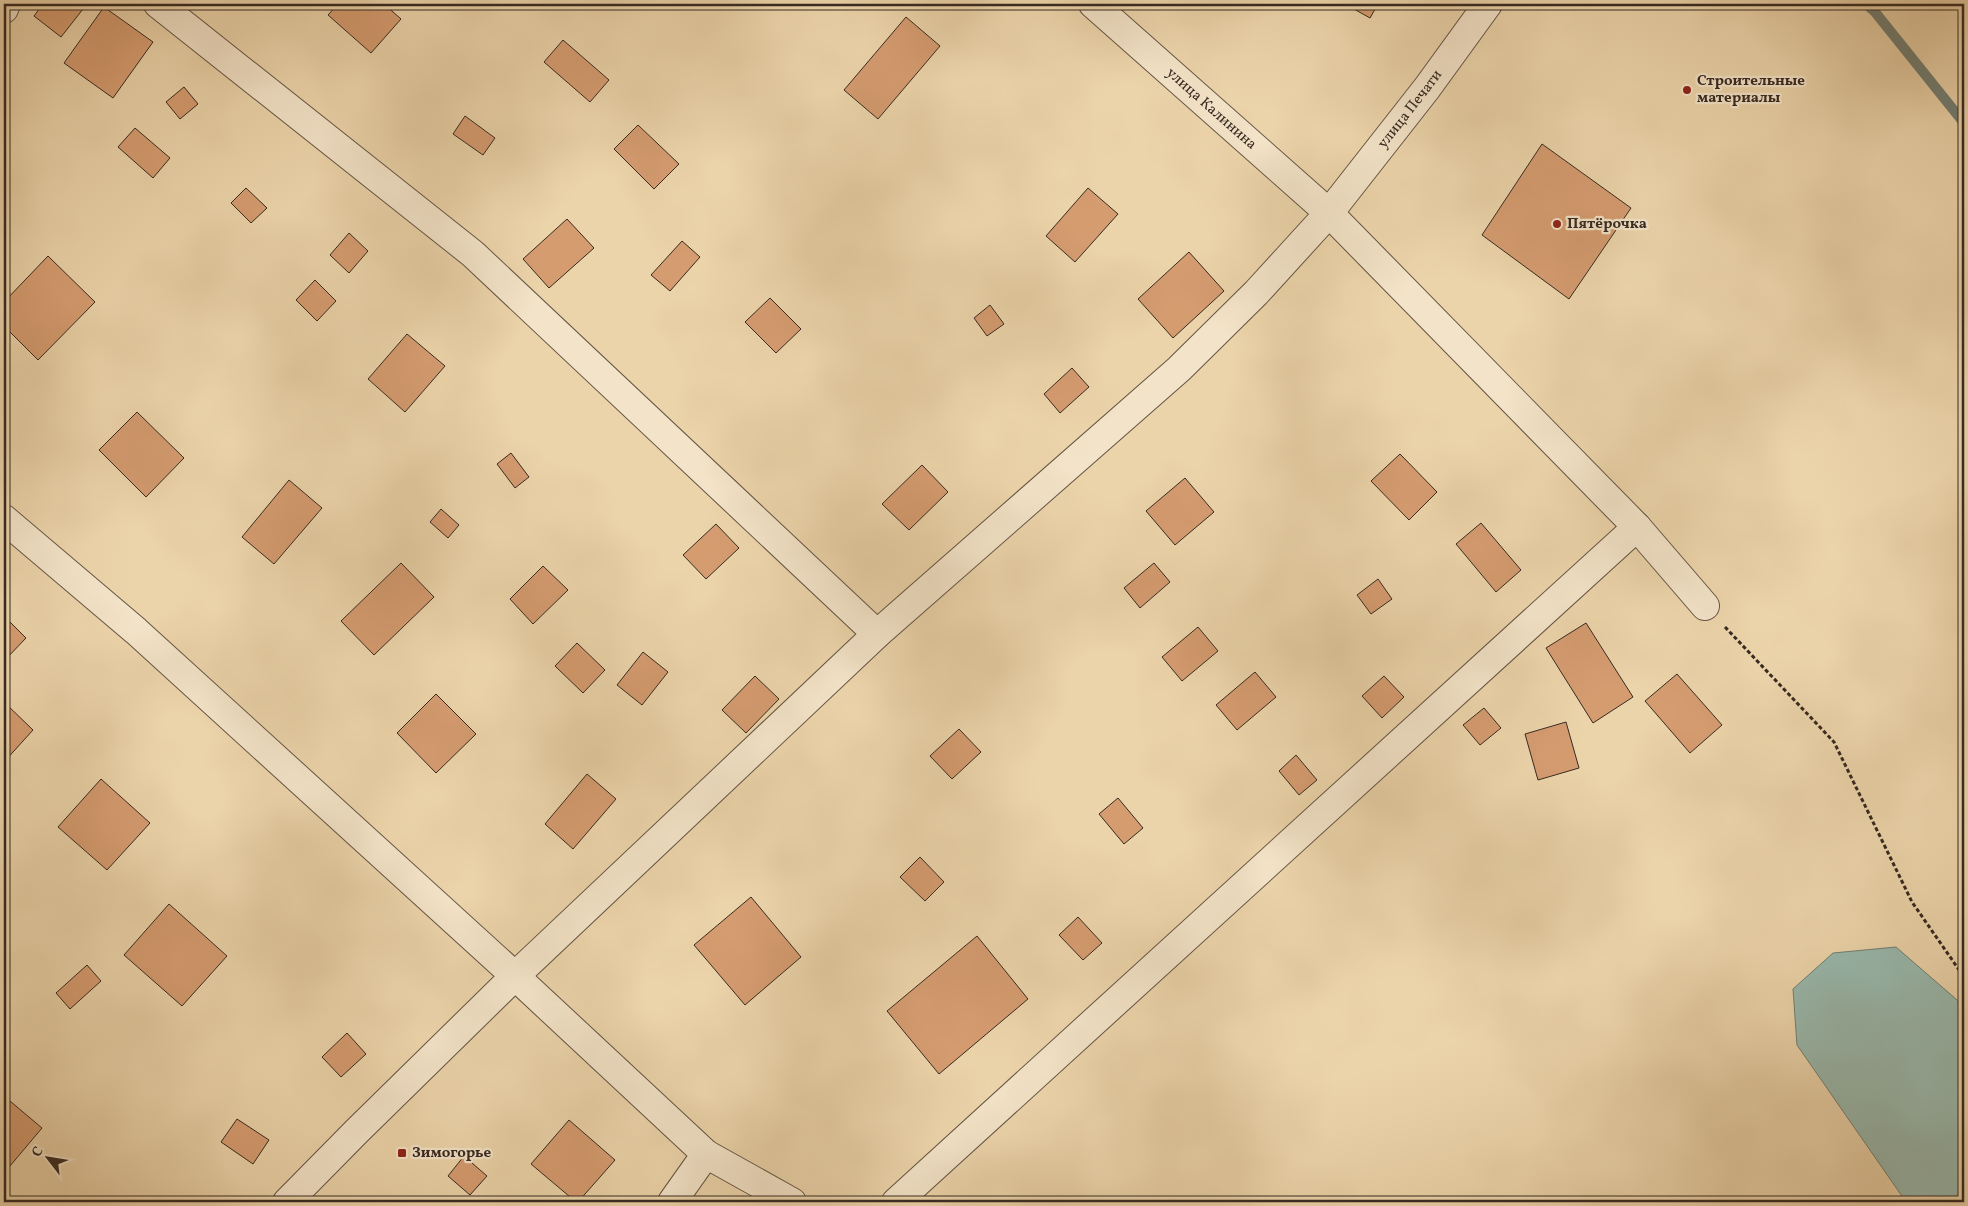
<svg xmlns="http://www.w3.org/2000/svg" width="1968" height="1206" font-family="Vollkorn,serif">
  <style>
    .water { fill: #99b8ac; stroke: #727f75 }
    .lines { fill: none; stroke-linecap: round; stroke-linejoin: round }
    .stream { stroke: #727f75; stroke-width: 10 }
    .building { fill: #d59c70; stroke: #372a22 }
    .minor-casing { stroke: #645444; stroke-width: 30 }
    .path { stroke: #372a22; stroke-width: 3; stroke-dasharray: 4 2.5; stroke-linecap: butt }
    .minor { stroke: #f3e3c8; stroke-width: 28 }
    .poi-dot { fill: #8f2418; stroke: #f3e3c8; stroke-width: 2 }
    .labels { text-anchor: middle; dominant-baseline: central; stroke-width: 4.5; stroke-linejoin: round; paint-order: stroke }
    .poi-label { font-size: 15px; font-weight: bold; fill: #372a22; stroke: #f3e3c8; text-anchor: start }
    .street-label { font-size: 15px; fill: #372a22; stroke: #f3e3c8 }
  </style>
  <rect width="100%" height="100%" fill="#ecd4aa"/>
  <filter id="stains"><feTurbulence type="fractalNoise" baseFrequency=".004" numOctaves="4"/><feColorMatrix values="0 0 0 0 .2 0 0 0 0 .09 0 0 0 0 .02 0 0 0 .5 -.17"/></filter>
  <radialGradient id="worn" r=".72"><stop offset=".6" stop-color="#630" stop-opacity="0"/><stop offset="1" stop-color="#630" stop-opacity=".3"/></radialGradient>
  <polygon class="water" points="1896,947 1964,1006 1964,1202 1906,1202 1797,1045 1793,989 1833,953"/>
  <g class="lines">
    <polyline class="stream" points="1866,4 1875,12 1964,123"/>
  </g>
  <g class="building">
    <polygon points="43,4 87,4 61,37 34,16"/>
    <polygon points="338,4 384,4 401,19 371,53 328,15"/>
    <polygon points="1345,4 1378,4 1370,18"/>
    <polygon points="104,7 153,42 113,98 64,63"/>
    <polygon points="906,17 940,46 878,119 844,90"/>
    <polygon points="563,40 609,80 590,102 544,62"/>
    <polygon points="184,87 198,104 180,119 166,102"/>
    <polygon points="465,116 495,138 483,155 453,134"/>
    <polygon points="638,125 679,164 654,189 614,149"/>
    <polygon points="135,128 170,158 153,178 118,147"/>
    <polygon points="1542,144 1631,208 1569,299 1482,235"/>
    <polygon points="246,188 267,208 251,223 231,203"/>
    <polygon points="1088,188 1118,214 1075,262 1046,236"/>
    <polygon points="567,219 594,248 549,288 523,259"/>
    <polygon points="349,233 368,251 349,273 330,255"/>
    <polygon points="682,241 700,257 670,291 651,275"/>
    <polygon points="1189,252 1224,291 1173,338 1138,299"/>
    <polygon points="48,256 95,302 38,360 4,326 4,302"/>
    <polygon points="315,280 336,301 317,321 296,300"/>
    <polygon points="770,298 801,329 776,353 745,322"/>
    <polygon points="990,305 1004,324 987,336 974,318"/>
    <polygon points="407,334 445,366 405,412 368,379"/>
    <polygon points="1072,368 1089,387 1060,413 1044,394"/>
    <polygon points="137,412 184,458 146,497 99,450"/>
    <polygon points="511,453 529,477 515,488 497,464"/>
    <polygon points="1400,454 1437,492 1409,520 1371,481"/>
    <polygon points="922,465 948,492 909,530 882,504"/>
    <polygon points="1185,478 1214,512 1175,545 1146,511"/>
    <polygon points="289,480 322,508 274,564 242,537"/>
    <polygon points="441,509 459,525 448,538 430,522"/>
    <polygon points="1481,523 1521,570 1496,592 1456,544"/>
    <polygon points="716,524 739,548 706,579 683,555"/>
    <polygon points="401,563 434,597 374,655 341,621"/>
    <polygon points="1154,563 1170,582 1140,608 1124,588"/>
    <polygon points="543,566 568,590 533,624 510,599"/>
    <polygon points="1378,579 1392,599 1371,614 1357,595"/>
    <polygon points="4,616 26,638 4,661"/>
    <polygon points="1586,623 1633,697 1593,723 1546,648"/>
    <polygon points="1198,627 1218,651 1182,681 1162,657"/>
    <polygon points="577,643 605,670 583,693 555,666"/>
    <polygon points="643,652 668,672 642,705 617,685"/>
    <polygon points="1255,672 1276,697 1237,730 1216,705"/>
    <polygon points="1677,674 1722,725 1690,753 1645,701"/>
    <polygon points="755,676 779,699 746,733 722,710"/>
    <polygon points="1384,676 1404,697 1382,718 1362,696"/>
    <polygon points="436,694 476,734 436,773 397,733"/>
    <polygon points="4,702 33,730 4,762"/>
    <polygon points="1484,708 1501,728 1480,745 1463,725"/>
    <polygon points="1566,722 1579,768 1538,780 1525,734"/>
    <polygon points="959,729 981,752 952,779 930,756"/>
    <polygon points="1296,755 1317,780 1299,795 1279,771"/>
    <polygon points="587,774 616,799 573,849 545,824"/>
    <polygon points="101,779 150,823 107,870 58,827"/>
    <polygon points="1118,798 1143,828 1124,844 1099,814"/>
    <polygon points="920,857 944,882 925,901 900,877"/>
    <polygon points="751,897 801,957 745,1005 694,945"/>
    <polygon points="169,904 227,956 182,1006 124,955"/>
    <polygon points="1078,917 1102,943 1083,960 1059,935"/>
    <polygon points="977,936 1028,999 939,1074 887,1011"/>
    <polygon points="87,965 101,981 70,1009 56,993"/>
    <polygon points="347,1033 366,1054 341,1077 322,1057"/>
    <polygon points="4,1096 42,1128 10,1166 4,1161"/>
    <polygon points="237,1119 269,1140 253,1164 221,1142"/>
    <polygon points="569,1120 615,1160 578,1202 576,1202 531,1164"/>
    <polygon points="464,1156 487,1176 470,1195 448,1176"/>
  </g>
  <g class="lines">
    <g class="minor-casing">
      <g id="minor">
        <polyline points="158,4 473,254 877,634"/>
        <path id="s1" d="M 1093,4 L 1329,213 L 1637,527 L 1705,606"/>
        <polyline points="4,9 6,4"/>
        <polyline points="4,519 136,631 515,976 706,1154 792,1202"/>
        <path id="s2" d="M 287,1202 L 357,1131 L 515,976 L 877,634 L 1179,369 L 1256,293 L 1329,213 L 1427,88 L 1488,4"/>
        <polyline points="672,1202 706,1154"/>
        <polyline points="896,1202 1637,527"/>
      </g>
    </g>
    <polyline class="path" points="1725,627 1834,742 1912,902 1964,977"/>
    <use href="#minor" class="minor"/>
  </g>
  <g class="poi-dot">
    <circle cx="1687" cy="90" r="5"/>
    <circle cx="1557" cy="224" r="5"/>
    <rect x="397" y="1148" width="10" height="10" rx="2.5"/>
  </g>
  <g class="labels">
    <g class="poi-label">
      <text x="1697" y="81">Строительные<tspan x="1697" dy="17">материалы</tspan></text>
      <text x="1567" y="224">Пятёрочка</text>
      <text x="412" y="1153">Зимогорье</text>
    </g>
    <g class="street-label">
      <text stroke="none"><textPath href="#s1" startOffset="158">улица Калинина</textPath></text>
      <text stroke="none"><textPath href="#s2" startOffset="1569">улица Печати</textPath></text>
    </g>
  </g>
  <rect width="1968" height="1206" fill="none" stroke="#ecd4aa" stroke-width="20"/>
  <rect x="5" y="5" width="1958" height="1196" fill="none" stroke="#372a22" stroke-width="2.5"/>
  <rect x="10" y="10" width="1948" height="1186" fill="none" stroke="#372a22"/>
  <g transform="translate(48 1158) rotate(301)" stroke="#f3e3c8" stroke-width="4" paint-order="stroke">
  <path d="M0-4L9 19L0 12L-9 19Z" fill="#372a22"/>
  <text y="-8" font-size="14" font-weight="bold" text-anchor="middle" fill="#372a22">С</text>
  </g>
  <rect width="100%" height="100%" filter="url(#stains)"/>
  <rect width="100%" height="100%" fill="url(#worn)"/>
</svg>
